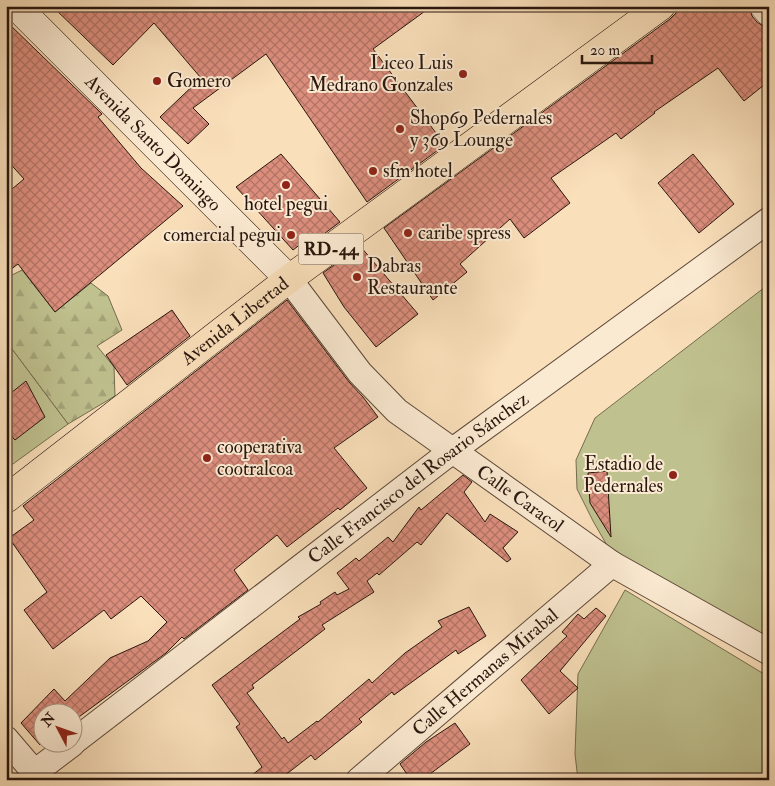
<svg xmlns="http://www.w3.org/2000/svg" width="775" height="786" font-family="'IM FELL Double Pica',serif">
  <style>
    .forest { fill: url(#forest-firs); stroke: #746c4e }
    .park { fill: #bfc18f; stroke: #746c4e }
    .building { fill: url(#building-cross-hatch); stroke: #29160e }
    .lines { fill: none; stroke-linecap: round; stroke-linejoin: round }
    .minor-casing { stroke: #5d4839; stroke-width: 27 }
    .tertiary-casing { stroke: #5d4839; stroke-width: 29 }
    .secondary-casing { stroke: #29160e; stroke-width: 29 }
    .primary-casing { stroke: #29160e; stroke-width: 29 }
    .minor { stroke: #fbead2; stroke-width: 25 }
    .tertiary { stroke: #fbead2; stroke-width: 28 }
    .secondary { stroke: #fbead2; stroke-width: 28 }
    .primary { stroke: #f9dfba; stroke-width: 28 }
    .poi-dot { fill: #8f2418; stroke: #fbead2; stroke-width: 2 }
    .labels { text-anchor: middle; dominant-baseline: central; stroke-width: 4; stroke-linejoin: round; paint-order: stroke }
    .shield { fill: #fbead2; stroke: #685649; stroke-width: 1 }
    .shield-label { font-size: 18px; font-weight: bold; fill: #29160e }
    .poi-label { font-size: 19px; fill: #29160e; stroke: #fbead2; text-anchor: start }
    .street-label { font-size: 19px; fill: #29160e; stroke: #fbead2 }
  </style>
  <defs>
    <pattern id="forest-firs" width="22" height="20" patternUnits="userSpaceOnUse" patternTransform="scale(1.25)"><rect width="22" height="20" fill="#bfc18f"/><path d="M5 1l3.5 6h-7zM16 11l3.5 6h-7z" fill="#a4a57a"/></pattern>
    <pattern id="building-cross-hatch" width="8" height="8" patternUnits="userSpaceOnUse" patternTransform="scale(1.25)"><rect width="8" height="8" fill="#dc8e7d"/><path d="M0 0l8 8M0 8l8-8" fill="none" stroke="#b27365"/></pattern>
  </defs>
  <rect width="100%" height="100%" fill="#f9dfba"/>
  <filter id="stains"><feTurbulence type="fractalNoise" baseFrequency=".004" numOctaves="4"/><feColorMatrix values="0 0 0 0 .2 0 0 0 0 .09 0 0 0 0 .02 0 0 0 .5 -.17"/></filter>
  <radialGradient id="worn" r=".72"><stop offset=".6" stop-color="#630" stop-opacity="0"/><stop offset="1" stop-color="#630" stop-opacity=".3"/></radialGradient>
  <polygon class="forest" points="22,270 55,312 91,283 108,296 122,330 97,346 114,367 115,396 68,424 6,341 6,278"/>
  <g class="park">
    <polygon points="769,284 769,645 612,554 593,521 577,489 576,460 595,418"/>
    <polygon points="6,341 68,424 6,469"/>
    <polygon points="625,590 769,677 769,780 578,780 575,754 578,674"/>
  </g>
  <g class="building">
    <polygon points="52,6 432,6 373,49 445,145 367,202 266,54 193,108 209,124 188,144 160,117 201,78 154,23 113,65"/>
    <polygon points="683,6 749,6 752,16 757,22 763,26 769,27 769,81 744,101 718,68 654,112 655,113 621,139 616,133 551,178 570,203 524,238 510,219 460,264 467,272 433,300 384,228 670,19"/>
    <polygon points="6,21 102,114 98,117 141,168 183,206 55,312 18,264 6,273 6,194 24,179 6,159"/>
    <polygon points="281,154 340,222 305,248 302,243 293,250 236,187"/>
    <polygon points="693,154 734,204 699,233 658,183"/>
    <polygon points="360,246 418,314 376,347 344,307 323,273"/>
    <polygon points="287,300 349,382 363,397 378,417 334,448 367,488 340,510 338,508 287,547 277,535 234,570 248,590 184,639 182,637 166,653 72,722 72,714 42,714 42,743 40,745 21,723 54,689 65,701 110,658 148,641 167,622 141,596 111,619 104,610 53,649 24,610 47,592 9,538 34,520 23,506"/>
    <polygon points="172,310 190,336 127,385 106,355"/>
    <polygon points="26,381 45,417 15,440 6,430 6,397"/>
    <polygon points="607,471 611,537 590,503 588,473"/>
    <polygon points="463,475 472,482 464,492 485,522 490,514 518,532 503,548 511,559 507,562 447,513 421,545 417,542 379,575 377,573 367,581 374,592 322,625 325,629 252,685 254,688 247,693 282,739 284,737 288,743 317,721 318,722 369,679 372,683 405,653 442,627 438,621 469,607 486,636 458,654 456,650 394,695 392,692 359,719 362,722 315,760 311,755 279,780 246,780 262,767 236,727 240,724 212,685 300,619 298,617 321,604 320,602 335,592 337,595 349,589 337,573 356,558 359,561 388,537 393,542 419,507 421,510"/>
    <polygon points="596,608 606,616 560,671 578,688 549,714 521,680 567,636 562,632 578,614 584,619"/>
    <polygon points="455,723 470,744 422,780 411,780 400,764 426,742"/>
  </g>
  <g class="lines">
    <g class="minor-casing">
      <g id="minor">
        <path id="s1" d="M 289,279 L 360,373 L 397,411 L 612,564 L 769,652"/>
        <polyline points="6,739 41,780"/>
        <path id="s2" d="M 72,743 L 452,451 L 769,220"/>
        <polyline points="35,772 72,744"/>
        <path id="s3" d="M 359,780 L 612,564"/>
      </g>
    </g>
    <g class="tertiary-casing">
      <polyline id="tertiary" points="764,6 769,12"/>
    </g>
    <g class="secondary-casing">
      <g id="secondary">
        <path id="s4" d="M 16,6 L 289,279"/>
      </g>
    </g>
    <g class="primary-casing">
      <g id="primary">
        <path id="s5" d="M 6,499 L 289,279 L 661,6"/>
      </g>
    </g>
    <use href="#minor" class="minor"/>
    <use href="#tertiary" class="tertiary"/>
    <use href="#secondary" class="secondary"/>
    <use href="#primary" class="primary"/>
  </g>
  <g class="poi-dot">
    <circle cx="463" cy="74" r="5"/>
    <circle cx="157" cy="81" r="5"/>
    <circle cx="400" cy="129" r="5"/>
    <circle cx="373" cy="171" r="5"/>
    <circle cx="286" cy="185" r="5"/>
    <circle cx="408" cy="233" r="5"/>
    <circle cx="291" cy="235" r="5"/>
    <circle cx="357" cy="277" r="5"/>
    <circle cx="207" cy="458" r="5"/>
    <circle cx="673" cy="475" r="5"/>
  </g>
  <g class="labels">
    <rect class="shield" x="298.5" y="233.5" width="65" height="31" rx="4"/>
    <g class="shield-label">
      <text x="331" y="249">RD-44</text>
    </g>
    <g class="poi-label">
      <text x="453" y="63" text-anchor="end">Liceo Luis<tspan x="453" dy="22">Medrano Gonzales</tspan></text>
      <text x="167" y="81">Gomero</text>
      <text x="410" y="118">Shop69 Pedernales<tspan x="410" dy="22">y 369 Lounge</tspan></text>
      <text x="383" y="171">sfm hotel</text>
      <text x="286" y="204" text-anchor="middle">hotel pegui</text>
      <text x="418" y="233">caribe spress</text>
      <text x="281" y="235" text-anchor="end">comercial pegui</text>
      <text x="367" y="266">Dabras<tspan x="367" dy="22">Restaurante</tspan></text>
      <text x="217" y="447">cooperativa<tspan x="217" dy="22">cootralcoa</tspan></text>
      <text x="663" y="464" text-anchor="end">Estadio de<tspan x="663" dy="22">Pedernales</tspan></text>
    </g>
    <g class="street-label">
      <text stroke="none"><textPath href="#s4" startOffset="194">Avenida Santo Domingo</textPath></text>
      <text stroke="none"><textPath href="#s5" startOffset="290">Avenida Libertad</textPath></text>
      <text stroke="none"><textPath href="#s2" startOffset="436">Calle Francisco del Rosario Sánchez</textPath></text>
      <text stroke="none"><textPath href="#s1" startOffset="322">Calle Caracol</textPath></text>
      <text stroke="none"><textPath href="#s3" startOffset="166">Calle Hermanas Mirabal</textPath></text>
    </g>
  </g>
  <rect width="775" height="786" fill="none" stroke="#f9dfba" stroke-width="25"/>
  <rect x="8" y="8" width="760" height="771" fill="none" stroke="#29160e" stroke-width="2.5"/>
  <rect x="12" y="12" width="750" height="761" fill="none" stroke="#29160e"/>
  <g transform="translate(58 728) rotate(311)"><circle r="24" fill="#fbead2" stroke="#a79584"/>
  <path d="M0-4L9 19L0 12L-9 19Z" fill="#8f2418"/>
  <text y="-8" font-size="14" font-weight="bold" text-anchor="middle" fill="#29160e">N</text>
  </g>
  <path d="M582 55v8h70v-8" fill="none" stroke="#29160e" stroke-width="2.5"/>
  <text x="590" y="55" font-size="15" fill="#29160e" stroke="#fbead2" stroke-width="4" paint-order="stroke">20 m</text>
  <rect width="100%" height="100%" filter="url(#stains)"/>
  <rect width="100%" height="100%" fill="url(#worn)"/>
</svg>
